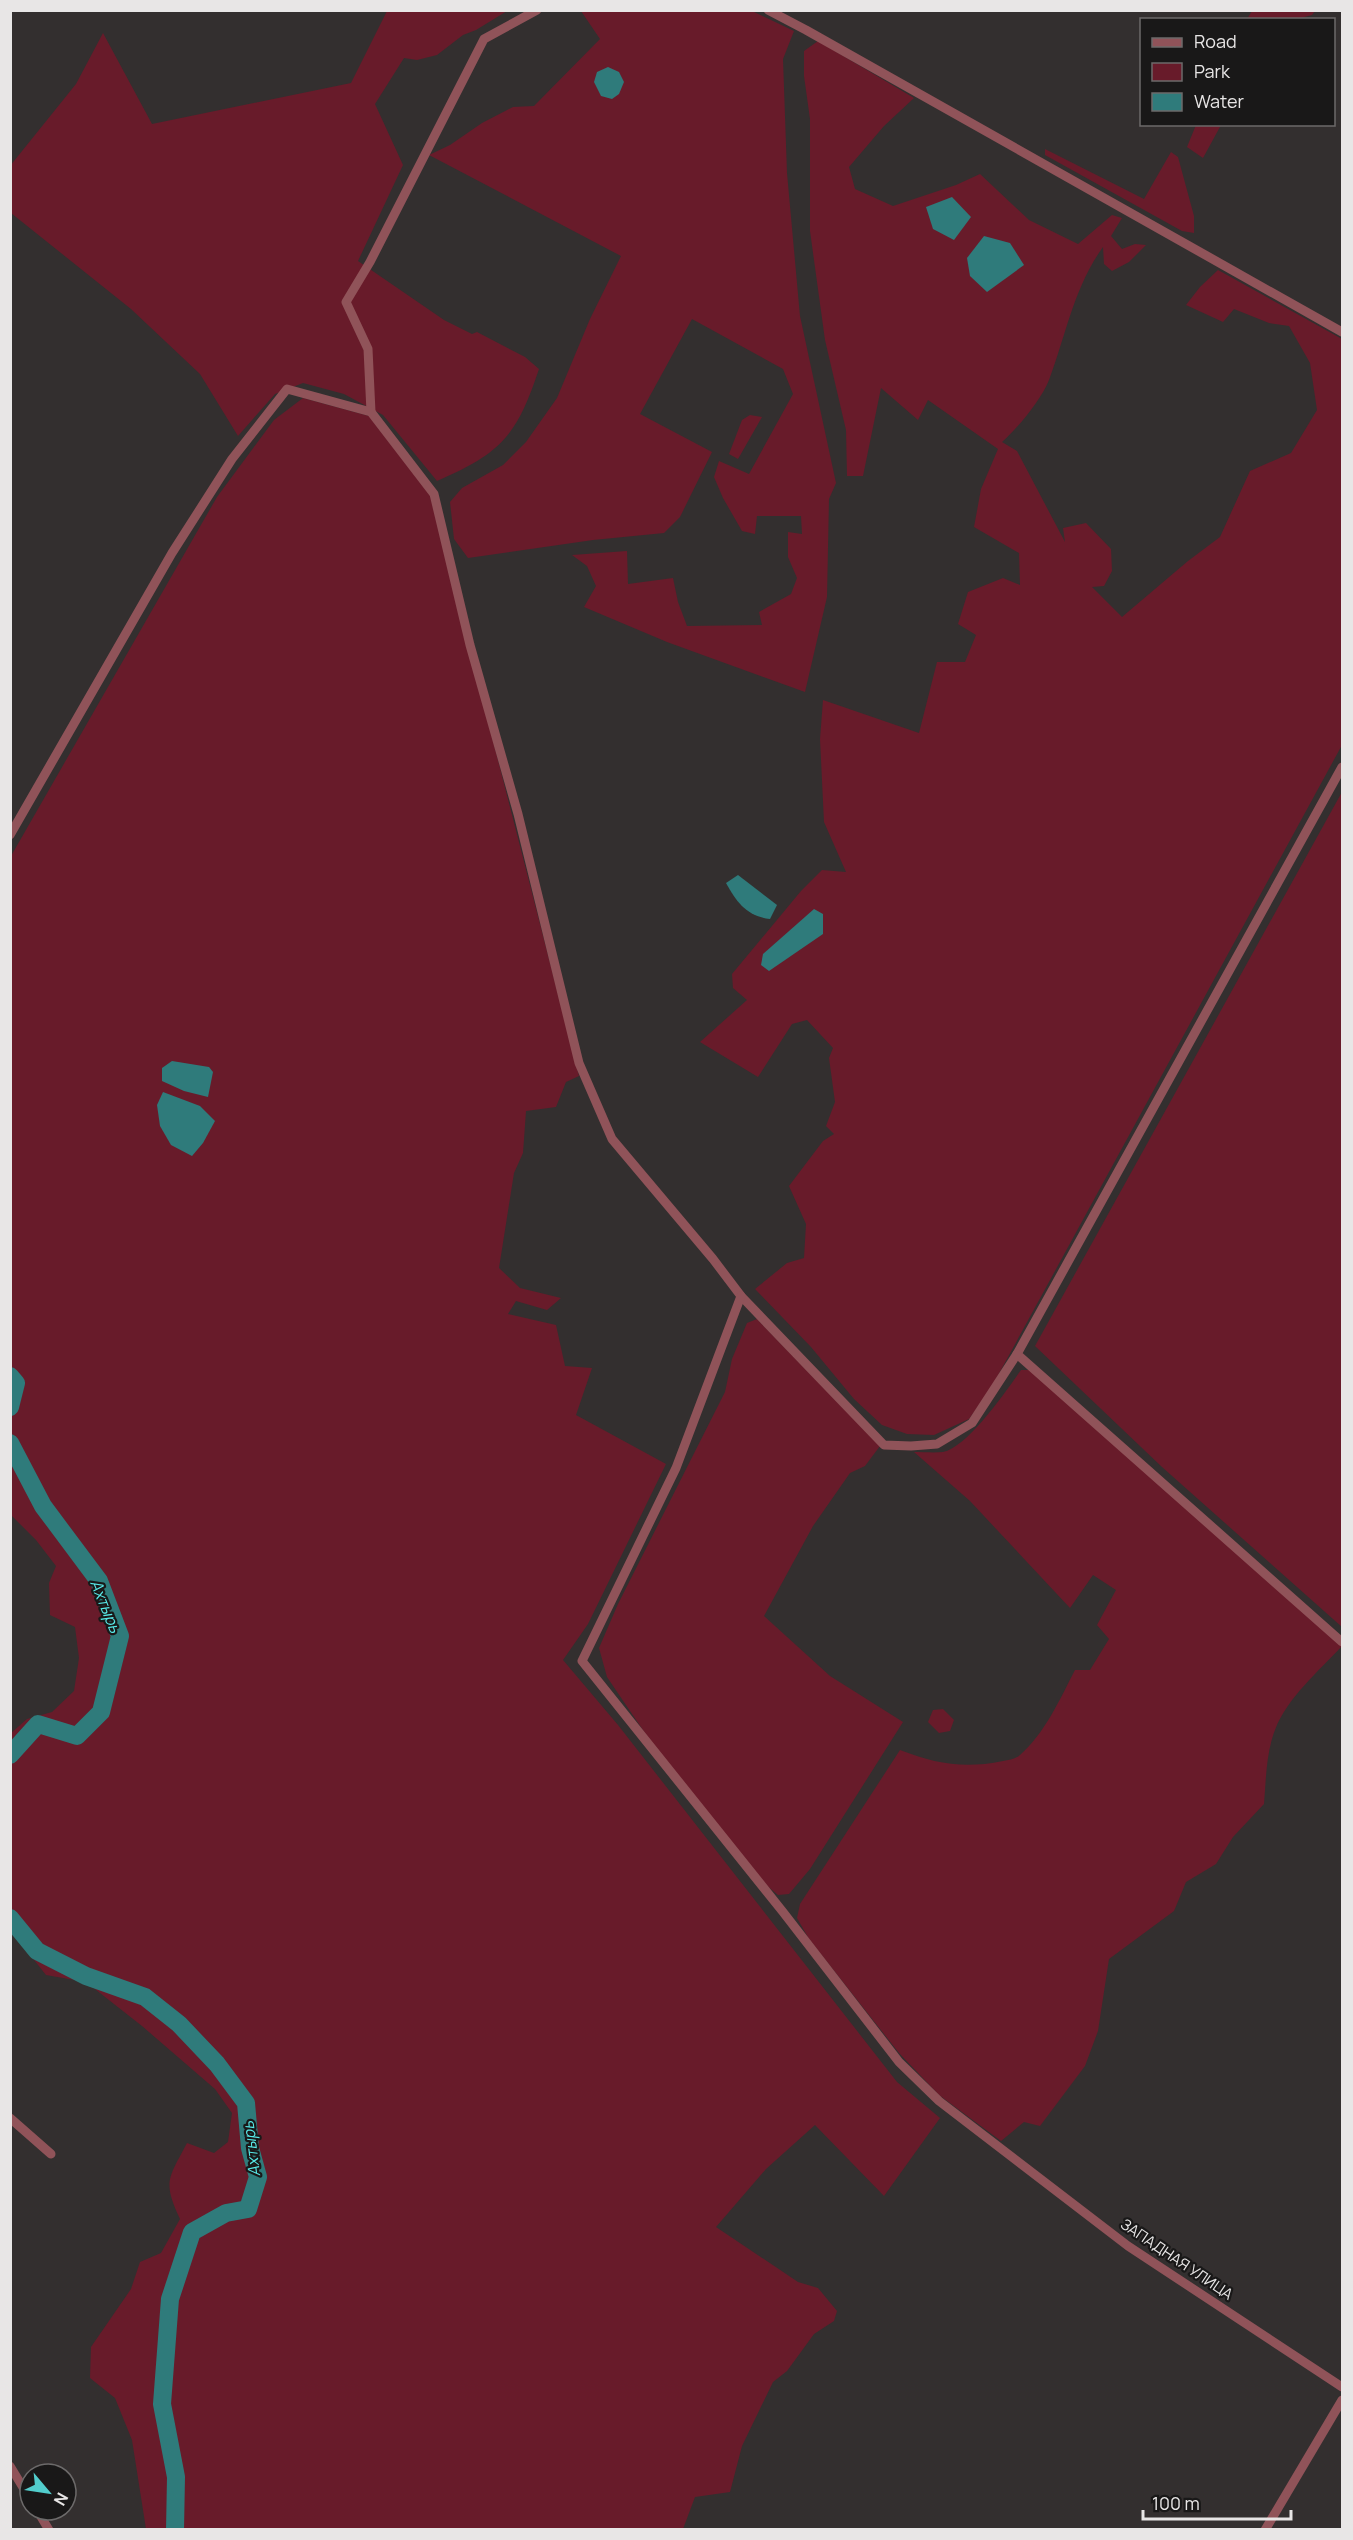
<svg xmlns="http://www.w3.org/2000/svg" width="1353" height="2540" font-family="Manrope,sans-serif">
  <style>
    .green { fill: #681b2a }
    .water { fill: #2f7b7b }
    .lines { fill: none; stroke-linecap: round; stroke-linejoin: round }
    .river { stroke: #2f7b7b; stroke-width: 18 }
    .street { stroke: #905359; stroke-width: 9 }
    .labels { text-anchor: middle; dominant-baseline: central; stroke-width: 4.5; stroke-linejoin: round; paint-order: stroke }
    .street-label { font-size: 15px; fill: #e8e6e6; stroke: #191818 }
    .water-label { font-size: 16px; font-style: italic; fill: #58e9e8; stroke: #191818 }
  </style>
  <rect width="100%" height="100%" fill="#332f2f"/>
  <g class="green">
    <path d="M 387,11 L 507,11 L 476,30 L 463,35 L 437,55 L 417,60 L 404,58 L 375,104 L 403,165 L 358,261 L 444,320 L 472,334 L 477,332 L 525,357 L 539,369 C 517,435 502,453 437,481 L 383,415 L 344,394 L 303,383 L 275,394 L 238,436 L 200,374 L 131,309 L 11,213 L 10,166 L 76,84 L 103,33 L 152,124 L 351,83 Z"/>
    <polygon points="581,11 752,11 794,31 783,59 787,173 800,316 836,483 829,499 827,597 805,692 667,642 584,607 596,586 587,566 572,555 627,551 628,584 673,578 678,602 687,626 762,625 759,612 791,594 797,578 788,557 788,532 802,534 801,516 757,516 755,534 742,531 723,498 714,477 719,461 749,474 793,394 783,369 692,319 640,414 712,452 680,517 664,533 593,540 468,558 454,539 450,502 462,488 503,465 526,442 557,398 590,319 621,256 429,155 450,145 482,123 513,107 534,106 600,39"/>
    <polygon points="1252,11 1252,10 1315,11 1312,15 1297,19 1247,19"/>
    <path d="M 818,41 L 914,98 L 884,126 L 849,167 L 855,189 L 893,206 L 956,185 L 980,174 L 1029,220 L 1078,244 L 1112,215 L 1122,218 L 1111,236 L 1122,249 L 1135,244 L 1146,245 L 1129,262 L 1112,271 L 1104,264 L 1103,247 C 1074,287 1066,335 1049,380 C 1041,400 1018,428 1002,442 L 1017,451 L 1065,542 L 1063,528 L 1086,523 L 1111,549 L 1112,571 L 1104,586 L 1092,587 L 1122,617 L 1188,561 L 1220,537 L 1250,471 L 1291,453 L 1317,410 L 1310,363 L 1289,326 L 1269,323 L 1234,309 L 1223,322 L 1186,305 L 1200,287 L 1218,270 L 1342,339 L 1342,745 L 990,1390 L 969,1419 L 934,1435 L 907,1434 L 882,1425 L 854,1399 L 811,1347 L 755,1289 L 787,1263 L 804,1258 L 806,1224 L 789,1186 L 823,1141 L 834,1134 L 826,1126 L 835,1102 L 829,1058 L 833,1048 L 807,1020 L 792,1024 L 758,1077 L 700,1042 L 747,1000 L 733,988 L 732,974 L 801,891 L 822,870 L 846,872 L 824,822 L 820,739 L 823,700 L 919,733 L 937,662 L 965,662 L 976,635 L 958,624 L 968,592 L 1003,578 L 1020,585 L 1019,553 L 974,527 L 981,489 L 998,449 L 928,400 L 918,420 L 881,388 L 863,476 L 847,476 L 846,430 L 825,340 L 810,231 L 810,119 L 804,76 L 804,51 Z"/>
    <polygon points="1196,125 1221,125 1203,158 1187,147"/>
    <polygon points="1045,149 1144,199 1171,152 1178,157 1194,216 1194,233 1182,231 1045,155"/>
    <path d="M 303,398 L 369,416 L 430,495 L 579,1076 L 566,1082 L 556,1107 L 526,1111 L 523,1153 L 514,1173 L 499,1268 L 520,1288 L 561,1298 L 547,1310 L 516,1301 L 508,1314 L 556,1325 L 565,1366 L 592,1368 L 576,1415 L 666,1464 L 588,1624 L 563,1660 L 618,1725 L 897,2082 L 940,2118 L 884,2196 L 815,2125 L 766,2169 L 716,2227 L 798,2282 L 818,2288 L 837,2311 L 834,2321 L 814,2334 L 787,2371 L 773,2382 L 742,2446 L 730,2492 L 695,2497 L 683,2529 L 146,2529 L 132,2440 L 115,2398 L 90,2378 L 91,2347 L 131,2289 L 140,2262 L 161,2253 L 180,2219 C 162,2181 169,2178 187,2143 L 214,2153 L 228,2142 L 232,2113 L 215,2089 L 142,2026 L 86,1982 L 46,1975 L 11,1931 L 10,1734 L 27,1719 L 52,1712 L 74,1691 L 79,1658 L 75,1627 L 50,1615 L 49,1583 L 56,1566 L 36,1540 L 11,1515 L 11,856 L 217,497 L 274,420 Z"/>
    <polygon points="750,415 762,417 738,459 729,454 742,420"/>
    <polygon points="1342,792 1342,1627 1162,1467 1035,1346"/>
    <polygon points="757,1319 880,1446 865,1466 850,1473 813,1526 764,1616 830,1676 903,1722 810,1869 789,1894 778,1895 759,1879 647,1736 607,1677 599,1648 618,1604 725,1392 732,1359 747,1323"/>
    <path d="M 1021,1370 L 1030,1370 L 1342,1646 C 1319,1671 1287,1698 1275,1730 C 1266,1753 1266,1780 1264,1804 L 1233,1837 L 1216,1864 L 1186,1882 L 1174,1911 L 1109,1959 L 1098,2031 L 1085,2066 L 1040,2126 L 1024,2122 L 1001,2141 L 939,2095 L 899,2053 L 809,1939 L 797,1918 L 800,1904 L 900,1750 C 936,1764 964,1769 1003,1761 C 1009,1760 1016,1759 1020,1755 C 1045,1733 1060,1699 1075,1670 L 1090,1670 L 1109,1639 L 1097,1625 L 1116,1590 L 1093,1575 L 1070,1608 L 970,1501 L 914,1452 C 923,1452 934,1453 943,1452 C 968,1447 1006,1391 1021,1370 Z"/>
    <polygon points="943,1709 954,1720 950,1731 939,1733 928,1722 933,1710"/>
  </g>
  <g class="water">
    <polygon points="608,67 619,72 624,82 619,94 612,99 601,96 594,82 597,72"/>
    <polygon points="952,197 971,217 954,240 933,229 926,207"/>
    <polygon points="984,236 1010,243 1024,265 987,292 970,276 967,258"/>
    <path d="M 738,875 L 777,905 L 770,919 C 747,916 737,903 726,883 Z"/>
    <polygon points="814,909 823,914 823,934 769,971 761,965 763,954"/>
    <polygon points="172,1061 209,1067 213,1072 208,1097 184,1091 162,1081 162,1068"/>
    <polygon points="163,1092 200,1106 215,1121 203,1143 192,1156 171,1145 160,1126 157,1105"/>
  </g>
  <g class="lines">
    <g class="river">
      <polyline points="10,1376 16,1383 10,1407"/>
      <polyline points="10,1443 43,1506 99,1581 120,1636 101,1712 77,1736 38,1724 10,1755"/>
      <polyline points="10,1918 37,1951 86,1976 145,1997 179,2024 217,2064 246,2103 250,2148 258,2177 248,2209 226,2213 192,2232 170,2299 162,2404 176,2477 175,2530"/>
    </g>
    <g class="street">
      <polyline points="768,10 806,30 1342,332"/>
      <polyline points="371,412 368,349 346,302 370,262 484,39 537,10"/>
      <polyline points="1342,767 1017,1354 1342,1642"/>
      <polyline points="10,835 172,553 232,459 287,389 371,412 434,494 470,645 518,814 579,1063 612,1139 713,1259 741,1296 884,1445 911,1446 937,1444 972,1423 1017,1354"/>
      <polyline points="741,1296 676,1468 582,1661 783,1912 899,2062 939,2101 1128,2246 1342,2387"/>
      <polyline points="10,2118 51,2154"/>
      <polyline points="10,2466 30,2499"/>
      <polyline points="37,2510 49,2530"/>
      <polyline points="1265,2530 1342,2400"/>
    </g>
  </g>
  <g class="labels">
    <g class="street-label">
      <text transform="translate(1177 2259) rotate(34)">ЗАПАДНАЯ УЛИЦА</text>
    </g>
    <g class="water-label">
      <text transform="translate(106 1606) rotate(68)">Ахтырь</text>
      <text transform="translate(251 2149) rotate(-97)">Ахтырь</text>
    </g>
  </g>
  <rect width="1353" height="2540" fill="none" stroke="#e8e6e6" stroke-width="24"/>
  <rect x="1140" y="18" width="195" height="108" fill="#191818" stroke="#6c6a6a" stroke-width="1.5"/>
  <rect x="1152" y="38" width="30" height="9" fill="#905359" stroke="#6c6a6a" stroke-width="1.5"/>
  <text x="1194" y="48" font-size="18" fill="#e8e6e6">Road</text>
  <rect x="1152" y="63" width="30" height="18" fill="#681b2a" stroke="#6c6a6a" stroke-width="1.5"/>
  <text x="1194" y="78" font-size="18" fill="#e8e6e6">Park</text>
  <rect x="1152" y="93" width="30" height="18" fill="#2f7b7b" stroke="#6c6a6a" stroke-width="1.5"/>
  <text x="1194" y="108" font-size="18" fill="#e8e6e6">Water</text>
  <g transform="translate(48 2492) rotate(119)"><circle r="28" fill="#191818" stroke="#6c6a6a" stroke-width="1.5"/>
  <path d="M0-4.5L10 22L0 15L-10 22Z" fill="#52cdcc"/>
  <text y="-9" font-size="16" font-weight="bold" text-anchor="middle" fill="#e8e6e6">N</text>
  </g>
  <path d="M1143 2510v9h148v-9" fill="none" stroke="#e8e6e6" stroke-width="3"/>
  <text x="1152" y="2510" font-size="18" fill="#e8e6e6" stroke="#191818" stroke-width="4.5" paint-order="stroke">100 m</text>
</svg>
